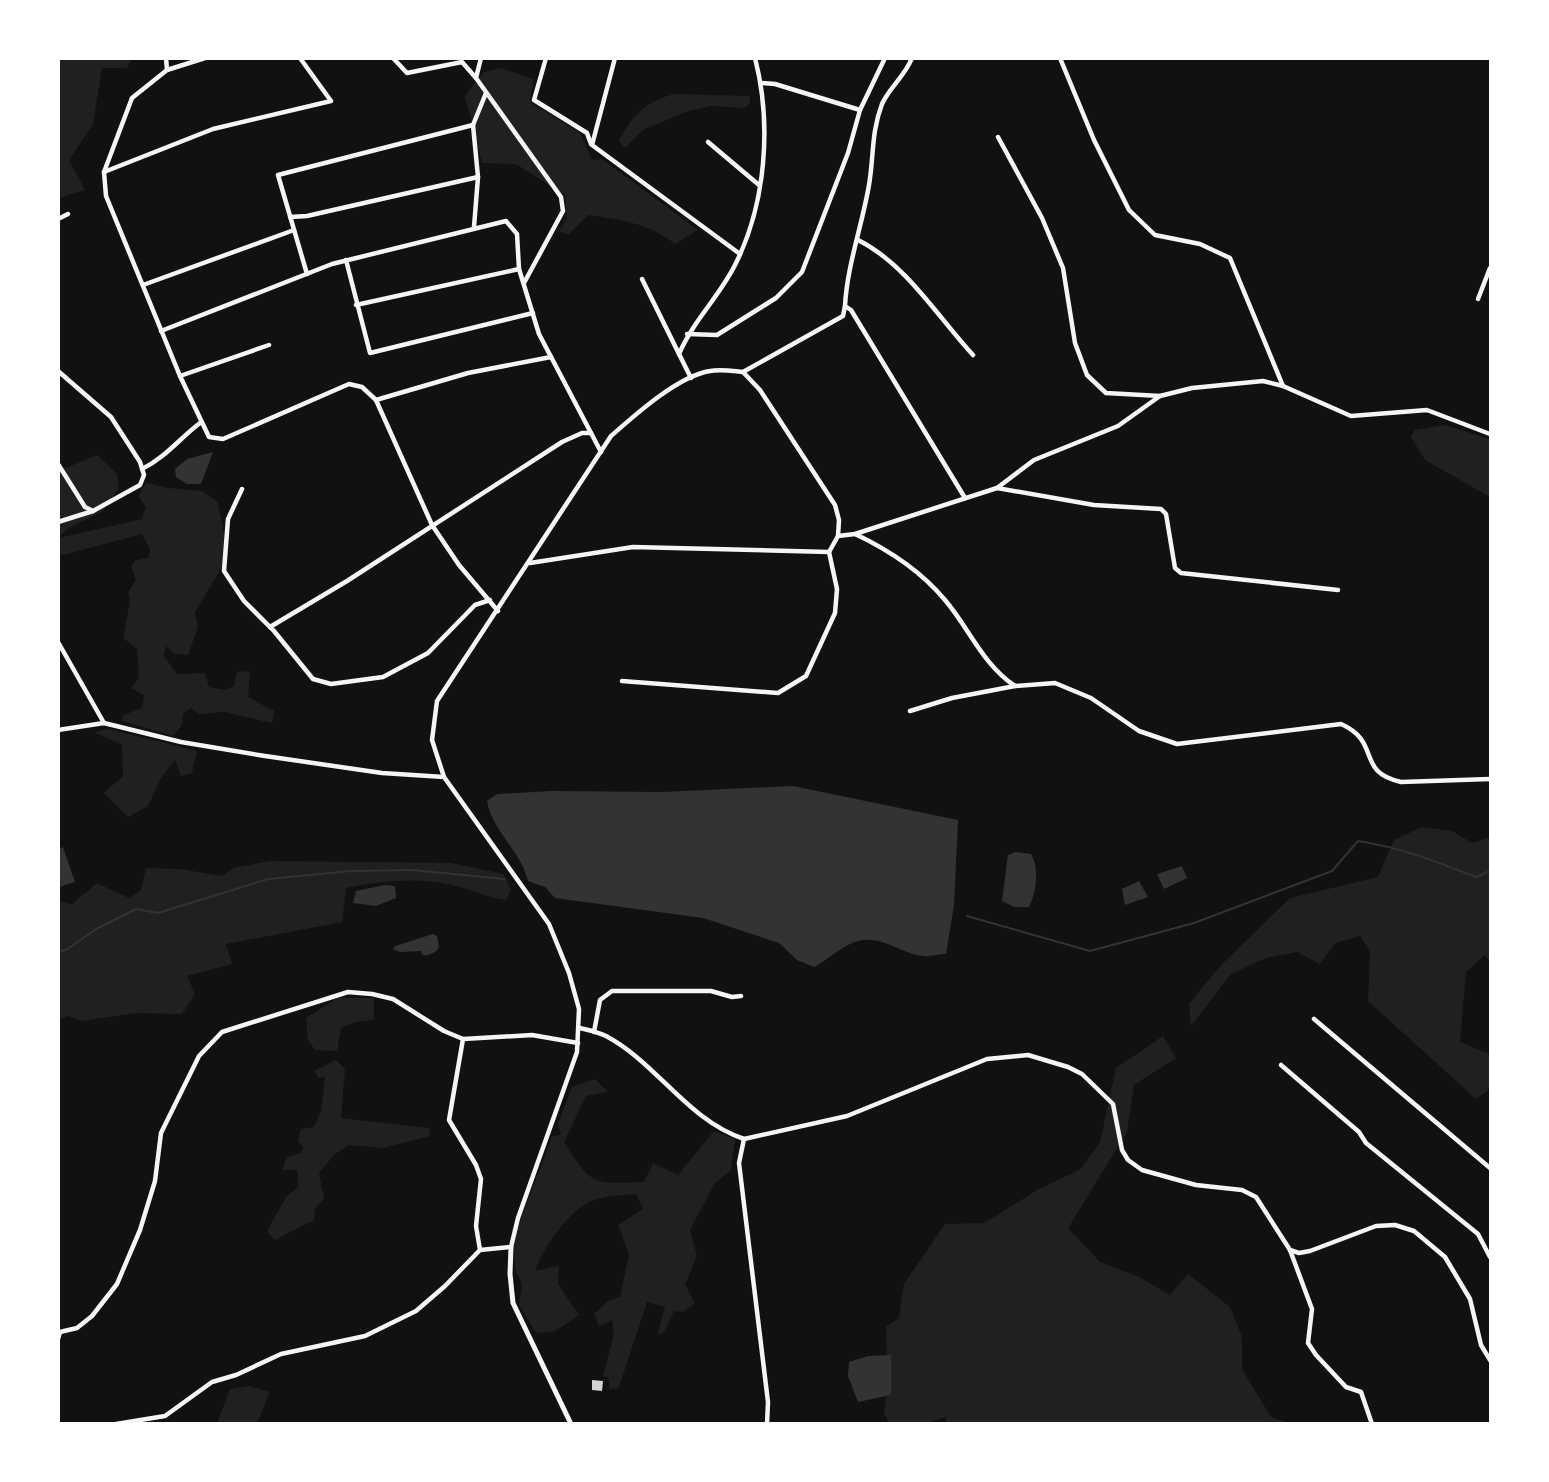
<svg xmlns="http://www.w3.org/2000/svg" width="1549" height="1482" font-family="Manrope,sans-serif">
  <style>
    .green { fill: #202020 }
    .water { fill: #333 }
    .lines { fill: none; stroke-linecap: round; stroke-linejoin: round }
    .stream { stroke: #333; stroke-width: 2 }
    .building { fill: #d3d3d3 }
    .minor { stroke: #f5f5f5; stroke-width: 4.5 }
    .tertiary { stroke: #f5f5f5; stroke-width: 5 }
  </style>
  <rect width="100%" height="100%" fill="#111"/>
  <g class="green">
    <polygon points="59,58 132,59 127,68 102,68 93,124 69,160 85,190 59,198"/>
    <path d="M 501,68 L 533,79 L 530,102 L 580,133 L 592,160 L 602,159 L 698,230 L 675,244 C 648,223 622,220 588,215 L 569,234 L 559,232 L 567,218 L 565,195 L 516,164 L 482,163 L 465,96 L 484,72 Z"/>
    <path d="M 674,94 L 750,96 L 750,103 L 744,108 L 711,106 L 685,112 L 643,130 L 625,148 L 619,141 C 631,116 647,101 674,94 Z"/>
    <polygon points="1445,425 1490,439 1490,497 1425,460 1411,437 1415,430"/>
    <polygon points="97,455 117,474 119,488 103,511 67,529 59,537 59,471"/>
    <polygon points="146,483 169,488 202,491 218,502 228,557 195,612 198,627 188,655 174,654 166,646 164,656 177,674 205,673 209,687 225,690 234,686 237,672 250,671 248,697 274,711 272,723 224,712 199,714 191,708 183,714 182,725 173,736 122,721 124,715 142,708 144,695 131,688 139,677 137,649 123,638 130,602 128,592 136,580 131,566 136,560 148,558 150,549 142,534 59,556 59,538 142,519 146,507 138,496"/>
    <polygon points="108,729 197,751 192,773 181,776 175,760 161,778 148,806 128,817 104,793 123,776 122,745 94,732"/>
    <polygon points="1422,827 1452,831 1472,843 1490,837 1490,962 1485,955 1466,972 1460,1042 1490,1054 1490,1089 1476,1099 1368,1001 1370,952 1360,936 1335,943 1320,964 1297,952 1266,958 1231,974 1191,1026 1189,1004 1221,965 1290,898 1378,877 1394,840"/>
    <path d="M 270,861 L 451,863 L 504,874 L 511,890 L 506,900 C 487,898 471,889 452,885 C 416,877 381,881 346,888 L 342,922 L 226,944 L 232,964 L 187,976 L 195,994 L 182,1014 L 136,1013 L 82,1021 L 68,1016 L 59,1019 L 59,901 L 72,904 L 97,883 L 129,898 L 141,890 L 146,868 L 180,869 L 222,876 L 233,868 Z"/>
    <polygon points="338,998 374,998 374,1020 355,1022 341,1028 337,1051 315,1050 308,1040 306,1018"/>
    <polygon points="1163,1036 1176,1058 1134,1085 1127,1132 1068,1228 1100,1262 1139,1277 1170,1295 1188,1274 1230,1307 1242,1337 1242,1369 1271,1417 1289,1423 946,1424 946,1417 927,1423 889,1424 884,1412 888,1384 886,1327 899,1318 904,1284 945,1224 984,1223 1039,1189 1081,1169 1100,1142 1116,1068"/>
    <polygon points="336,1060 345,1069 341,1118 429,1128 430,1136 383,1148 349,1145 335,1154 319,1173 324,1198 315,1209 314,1220 275,1240 267,1231 286,1197 298,1187 297,1170 282,1170 287,1157 301,1153 303,1147 298,1141 301,1129 314,1127 321,1111 325,1076 319,1078 314,1071"/>
    <path d="M 595,1079 L 608,1092 L 586,1096 L 564,1142 C 591,1186 594,1184 644,1182 L 653,1163 L 678,1175 L 714,1131 L 735,1139 L 731,1170 L 715,1183 L 690,1230 L 697,1256 L 685,1285 L 695,1303 L 683,1312 L 674,1311 L 664,1332 L 657,1336 L 665,1307 L 647,1302 L 619,1387 L 609,1390 L 609,1379 L 603,1375 L 614,1335 L 612,1320 L 599,1326 L 594,1314 L 608,1301 L 620,1297 L 629,1254 L 618,1225 L 643,1209 L 636,1194 C 622,1195 606,1196 594,1200 C 571,1207 542,1249 535,1271 L 559,1266 L 558,1284 L 579,1315 L 555,1331 L 536,1333 L 519,1305 L 522,1284 L 515,1269 L 514,1245 L 521,1218 L 552,1137 L 561,1134 L 558,1124 L 572,1087 Z"/>
    <polygon points="249,1386 270,1392 257,1423 217,1423 230,1389"/>
  </g>
  <g class="water">
    <polygon points="213,452 201,484 187,484 176,477 175,469 187,459"/>
    <path d="M 793,786 L 958,820 L 954,905 L 946,954 C 939,954 930,957 923,956 C 903,954 884,937 863,940 C 845,942 830,959 814,967 L 797,960 L 779,943 L 703,918 L 555,898 L 545,887 L 528,881 C 521,851 492,831 487,801 L 497,794 L 551,791 L 663,792 Z"/>
    <polygon points="63,847 75,882 59,887 59,849"/>
    <path d="M 1016,852 L 1031,854 C 1040,869 1036,892 1029,907 L 1014,907 L 1002,901 L 1008,855 Z"/>
    <polygon points="1182,866 1187,878 1164,889 1157,874"/>
    <polygon points="1139,881 1148,897 1125,905 1122,889"/>
    <polygon points="385,885 395,886 396,898 376,906 353,903 356,891"/>
    <path d="M 433,934 L 437,936 L 439,947 C 436,953 428,956 422,955 L 421,951 L 400,952 L 393,949 L 395,946 Z"/>
    <polygon points="891,1355 891,1395 858,1402 848,1376 849,1362 868,1356"/>
  </g>
  <g class="lines">
    <g class="stream">
      <path d="M 967,916 L 1090,951 L 1194,923 L 1332,871 L 1358,841 C 1399,847 1438,862 1476,877 L 1490,871"/>
      <polyline points="58,951 66,950 98,928 136,909 158,913 268,879 351,871 412,870 505,879"/>
    </g>
  </g>
  <polygon class="building" points="592,1380 603,1381 602,1391 592,1390"/>
  <g class="lines">
    <g class="minor">
      <polyline points="166,58 167,70"/>
      <polyline points="205,58 167,70 132,98 104,172 106,196 180,376 209,437 223,439 349,384 362,387 376,400 468,373 551,357"/>
      <polyline points="393,58 407,73 462,62 476,78 561,197 563,211 524,283"/>
      <polyline points="546,58 534,100 587,133 591,144"/>
      <polyline points="615,58 592,145 740,254"/>
      <polyline points="1060,58 1094,140 1129,210 1155,235 1200,244 1230,258 1283,386"/>
      <polyline points="476,78 481,58"/>
      <polyline points="761,83 775,84 860,110"/>
      <polyline points="998,137 1042,218 1063,268 1075,343 1087,375 1106,393 1160,396"/>
      <polyline points="708,142 759,185"/>
      <polyline points="104,172 213,129 331,101 300,58"/>
      <polyline points="478,177 473,125 486,93"/>
      <polyline points="290,217 307,216 478,177 474,227"/>
      <polyline points="58,219 68,214"/>
      <path d="M 858,240 C 906,264 937,316 973,355"/>
      <polyline points="346,260 370,353 533,313"/>
      <polyline points="307,274 278,175 473,125"/>
      <polyline points="642,279 679,354"/>
      <polyline points="143,285 294,230"/>
      <polyline points="1478,299 1490,268"/>
      <polyline points="356,305 519,269"/>
      <path d="M 845,306 C 847,266 862,226 869,185 C 874,156 871,133 882,104 C 889,88 905,76 912,58"/>
      <polyline points="161,331 332,264 506,221 517,234 519,269 539,334 601,452"/>
      <polyline points="687,334 717,335 776,298 802,272 848,153 860,110 885,58"/>
      <polyline points="58,371 111,417 140,462 144,475 140,485 93,511 85,507 58,464"/>
      <polyline points="743,372 843,316 845,306 851,310 965,498"/>
      <polyline points="180,376 269,345"/>
      <path d="M 691,378 L 679,354 C 693,321 719,297 735,265 C 766,204 772,124 755,58"/>
      <polyline points="376,400 432,525 459,565 498,611"/>
      <path d="M 142,469 C 165,458 180,438 200,423"/>
      <polyline points="997,488 1094,505 1161,509 1166,514 1175,568 1181,573 1338,590"/>
      <polyline points="242,489 228,519 224,571 244,601 274,631 313,679 331,684 383,677 428,653 475,605 490,600"/>
      <polyline points="58,522 93,511"/>
      <path d="M 855,534 C 889,550 920,570 945,600 C 969,628 983,665 1015,686"/>
      <polyline points="829,552 838,536 855,534 997,488 1034,460 1118,426 1160,396 1192,388 1263,381 1283,386 1351,416 1427,410 1490,434"/>
      <polyline points="530,563 633,547 829,552"/>
      <polyline points="270,627 347,581 562,442 582,433 591,433"/>
      <polyline points="58,642 104,723"/>
      <polyline points="622,681 778,693 806,676 835,613 837,589 829,552"/>
      <path d="M 910,711 L 952,698 L 1015,686 L 1055,683 L 1091,698 L 1139,731 L 1177,744 L 1341,724 C 1382,742 1355,772 1401,782 L 1490,779"/>
      <polyline points="58,730 104,723 181,742 265,756 382,773 444,777"/>
      <polyline points="1314,1019 1490,1168"/>
      <path d="M 580,1028 C 588,1030 598,1032 606,1036 C 657,1063 687,1120 744,1139 L 847,1116 L 987,1059 L 1028,1055 L 1068,1067 L 1082,1074 L 1113,1104 L 1122,1150 L 1128,1160 L 1142,1170 L 1196,1185 L 1242,1190 L 1256,1197 L 1290,1250 L 1312,1309 L 1308,1343 L 1316,1355 L 1346,1387 L 1361,1392 L 1372,1424"/>
      <polyline points="594,1032 600,1000 612,991 711,991 732,997 741,996"/>
      <polyline points="463,1039 449,1120 476,1165 481,1179 476,1226 480,1250"/>
      <polyline points="1281,1065 1359,1132 1366,1143 1478,1234 1490,1257"/>
      <polyline points="744,1139 739,1163 768,1402 767,1424"/>
      <polyline points="1290,1250 1299,1253 1310,1251 1376,1226 1395,1225 1414,1231 1445,1257 1470,1299 1481,1345 1490,1360"/>
      <polyline points="58,1339 60,1332 77,1328 92,1316 117,1284 140,1230 155,1181 161,1133 199,1056 222,1032 348,992 372,994 393,999 444,1031 463,1039 532,1035 578,1043"/>
      <path d="M 116,1424 L 165,1416 L 212,1382 L 236,1375 L 281,1354 L 365,1336 L 416,1311 L 445,1286 L 480,1250 L 511,1247 L 518,1218 L 577,1052 L 579,1009 L 569,973 L 549,924 L 444,777 L 432,740 L 437,701 L 611,436 C 635,415 678,376 710,371 C 721,369 732,371 743,372 L 760,390 L 835,505 L 839,520 L 838,536"/>
    </g>
    <polyline class="tertiary" points="511,1247 510,1274 513,1303 571,1424"/>
  </g>
  <rect width="1549" height="1482" fill="none" stroke="#ffffff" stroke-width="120"/>
</svg>
